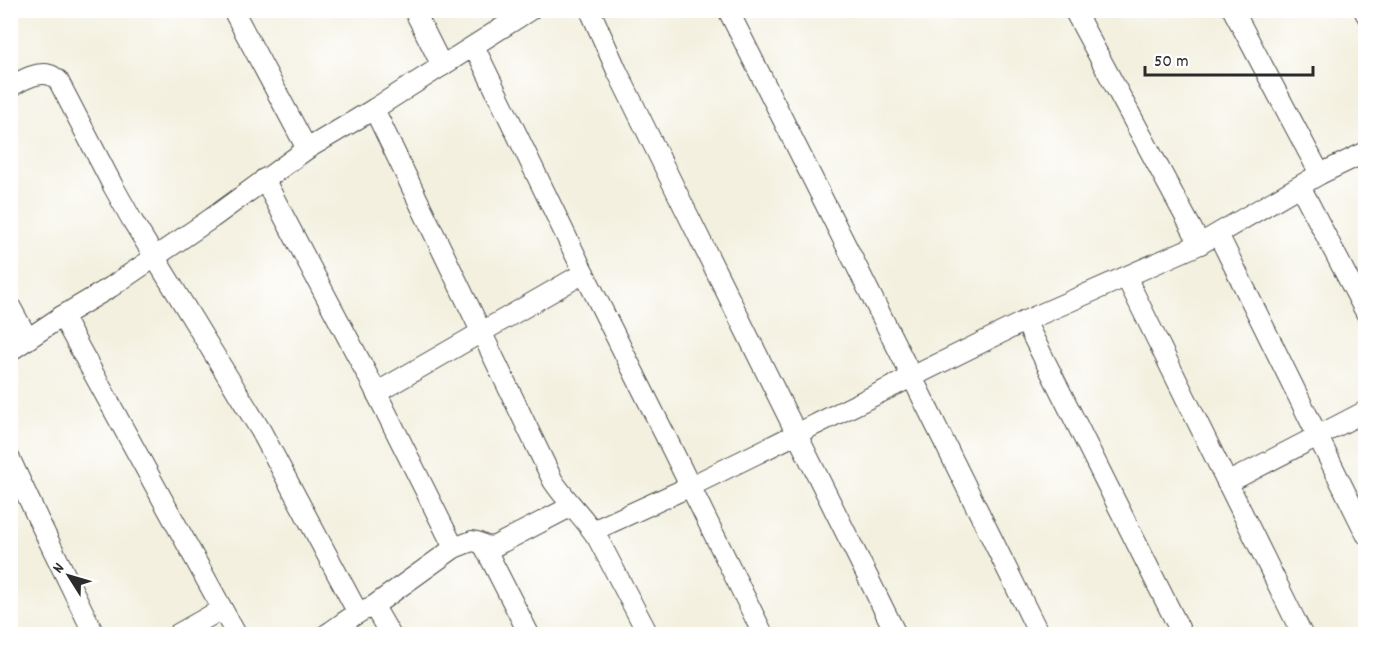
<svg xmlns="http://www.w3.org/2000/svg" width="1376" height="645" font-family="Dekko,sans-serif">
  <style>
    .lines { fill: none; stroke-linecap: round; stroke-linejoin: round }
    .minor-casing { stroke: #494946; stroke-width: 22 }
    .minor { stroke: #fff; stroke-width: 20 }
  </style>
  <rect width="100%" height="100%" fill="#fff"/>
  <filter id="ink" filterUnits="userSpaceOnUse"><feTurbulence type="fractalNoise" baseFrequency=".0167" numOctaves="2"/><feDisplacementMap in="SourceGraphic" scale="12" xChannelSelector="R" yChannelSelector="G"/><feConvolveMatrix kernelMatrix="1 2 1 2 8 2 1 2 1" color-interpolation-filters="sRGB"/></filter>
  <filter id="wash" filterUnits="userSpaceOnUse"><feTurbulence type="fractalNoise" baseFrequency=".008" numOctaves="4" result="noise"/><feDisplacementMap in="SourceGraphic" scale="24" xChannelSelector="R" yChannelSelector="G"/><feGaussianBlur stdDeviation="1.35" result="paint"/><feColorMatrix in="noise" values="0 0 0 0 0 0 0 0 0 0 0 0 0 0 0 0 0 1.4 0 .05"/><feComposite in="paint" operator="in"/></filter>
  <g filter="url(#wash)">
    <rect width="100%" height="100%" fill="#f3f0df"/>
  </g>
  <g filter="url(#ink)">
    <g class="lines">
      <g class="minor-casing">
        <g id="minor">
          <polyline points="233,10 307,149"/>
          <polyline points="414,10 442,66"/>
          <polyline points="590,10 617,71 687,213 896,634"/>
          <polyline points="728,10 912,377 1039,634"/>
          <polyline points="1074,10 1200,244"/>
          <polyline points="1233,10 1320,174"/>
          <polyline points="1364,10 1366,14"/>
          <polyline points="474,46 584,273 664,433 763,634"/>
          <path d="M 10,87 C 21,81 36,71 50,75 C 53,76 55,78 58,80 L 113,186 L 132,220 L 261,431 L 358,613"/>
          <path d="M 374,109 L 553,481 C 567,502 585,518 598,539 L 648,634"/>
          <polyline points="264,179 369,378 454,548"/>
          <polyline points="1300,186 1366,313"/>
          <polyline points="1218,234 1366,534"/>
          <polyline points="1126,277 1302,634"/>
          <polyline points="10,306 28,339"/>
          <polyline points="62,316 236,634"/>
          <polyline points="1025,321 1182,634"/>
          <polyline points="10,351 62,316 111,287 212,218 307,149 374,109 530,10"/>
          <polyline points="376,393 584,273"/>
          <polyline points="10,459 38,519 94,634"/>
          <polyline points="1227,483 1366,411"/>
          <polyline points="591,528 597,529 691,486 1025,321 1200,244 1320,174 1366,152"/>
          <polyline points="484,546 529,634"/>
          <polyline points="372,607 454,548 472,541 477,542 488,547 495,546 572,506"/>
          <polyline points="178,634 222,609"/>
          <path d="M 327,634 C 340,626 358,610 372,607 L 376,610 L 390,634"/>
        </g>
      </g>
      <use href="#minor" class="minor"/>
    </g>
  </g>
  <rect width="1376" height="645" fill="none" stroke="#fff" stroke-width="36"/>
  <g transform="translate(69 576) rotate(307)" stroke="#ffffff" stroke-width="4.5" paint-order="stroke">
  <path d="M0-4.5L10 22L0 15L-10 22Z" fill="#2b2b2b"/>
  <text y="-9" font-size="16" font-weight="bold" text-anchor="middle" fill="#2b2b2b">N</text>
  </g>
  <path d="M1145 66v9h168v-9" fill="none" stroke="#2b2b2b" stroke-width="3"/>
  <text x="1154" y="66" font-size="18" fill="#2b2b2b" stroke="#ffffff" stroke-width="4.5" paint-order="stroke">50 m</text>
</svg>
